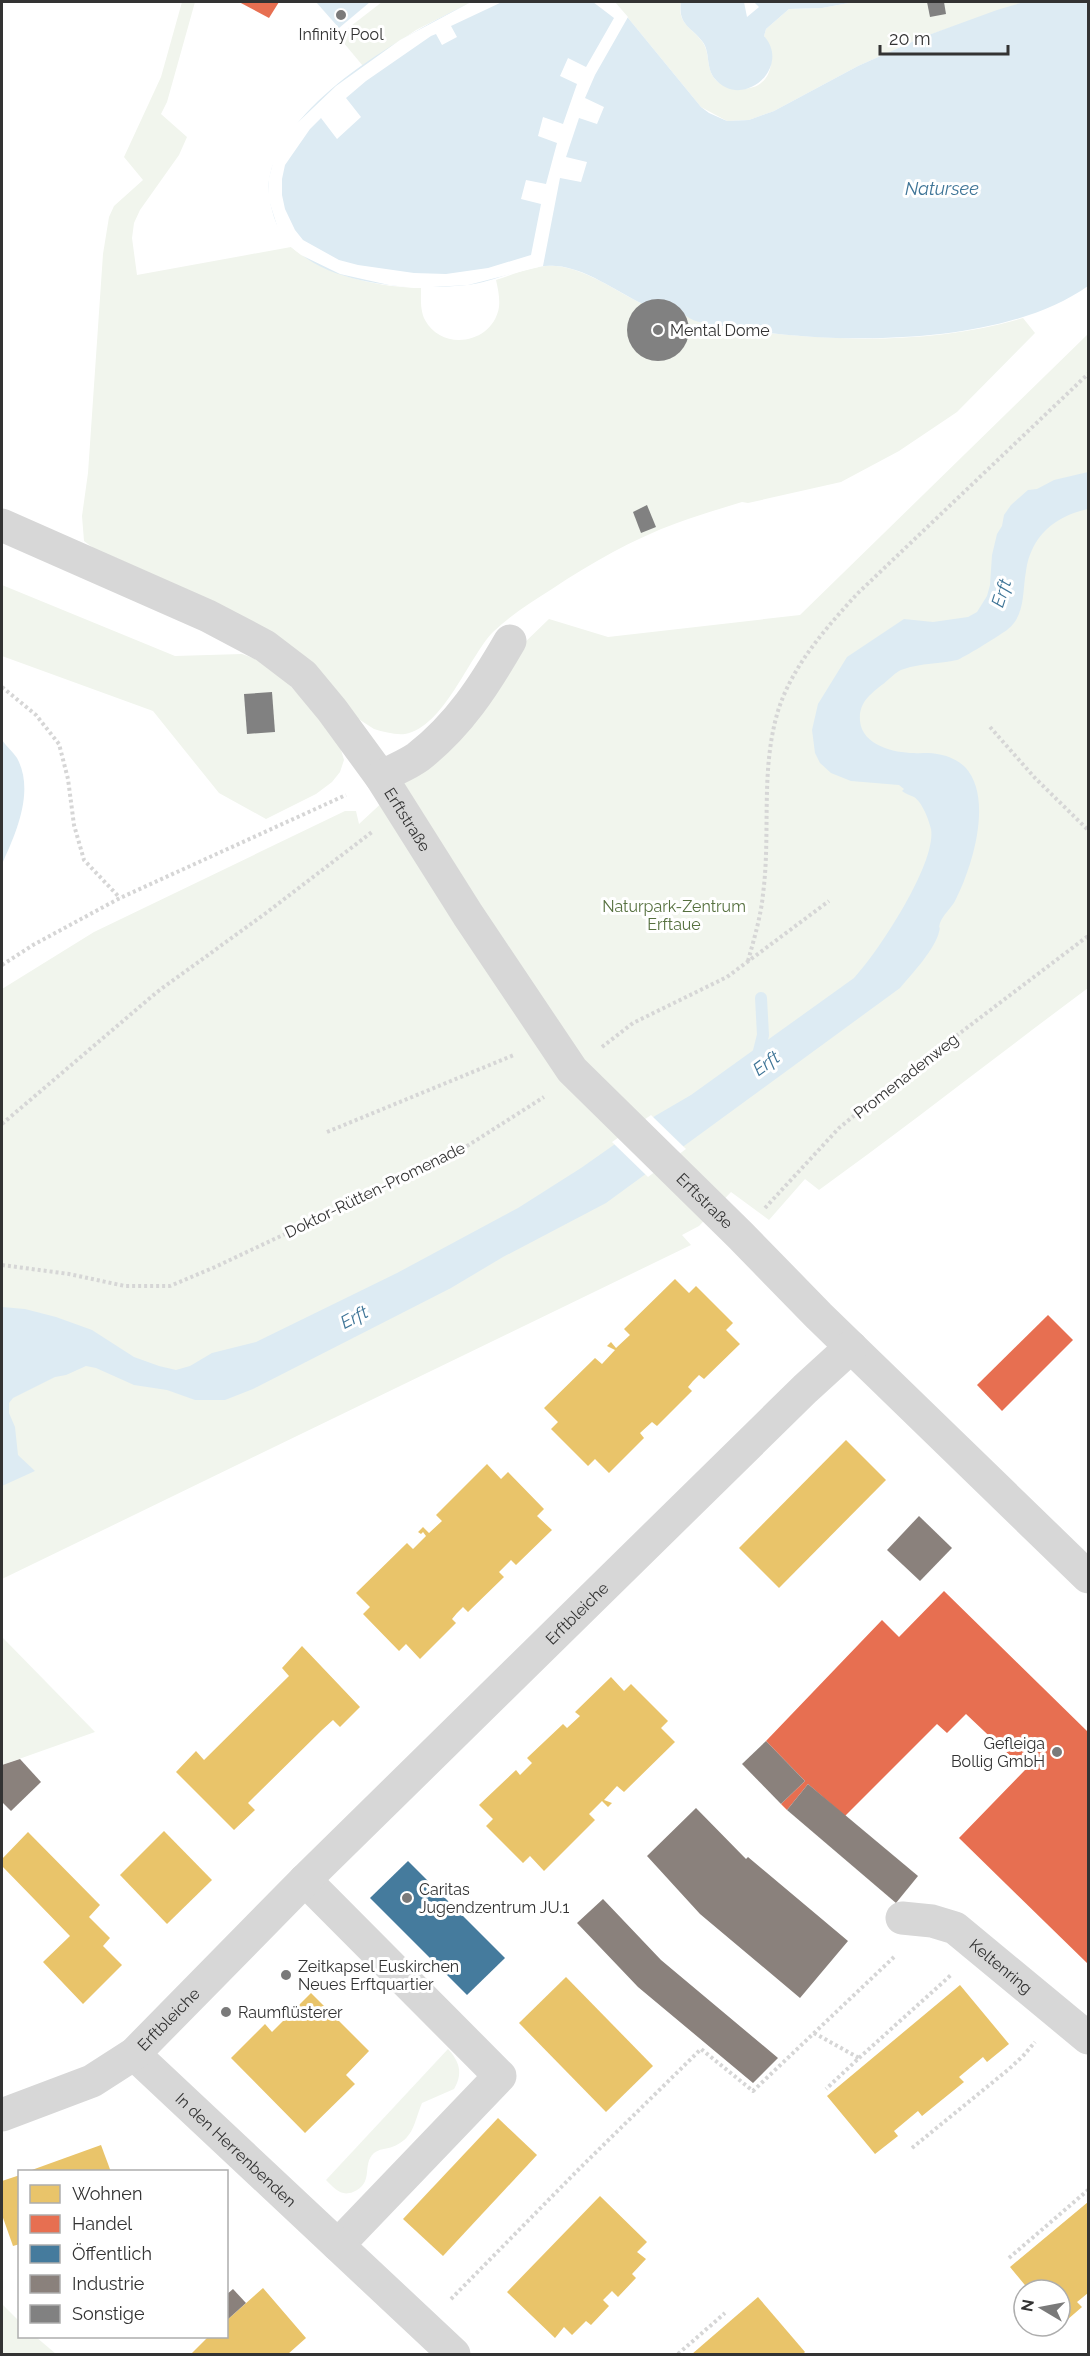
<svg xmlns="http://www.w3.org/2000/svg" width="1090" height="2356" font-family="Raleway,sans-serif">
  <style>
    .green { fill: #f1f5ed }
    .water { fill: #ddebf3 }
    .pier { fill: #fff }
    .homes { fill: #e9c46a }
    .shops { fill: #e76f51 }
    .public { fill: #457b9d }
    .industry { fill: #8a817c }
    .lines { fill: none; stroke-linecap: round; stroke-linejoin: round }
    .stream { stroke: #ddebf3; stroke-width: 12 }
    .building { fill: #818181 }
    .path { stroke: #d6d6d6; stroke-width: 4; stroke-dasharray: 3 3; stroke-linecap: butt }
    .minor { stroke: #d7d7d7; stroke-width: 33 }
    .poi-dot { fill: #7a7a7a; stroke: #fff; stroke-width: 2 }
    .labels { text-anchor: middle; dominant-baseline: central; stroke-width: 6; stroke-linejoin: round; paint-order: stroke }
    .poi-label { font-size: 16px; fill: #333; stroke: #fff; text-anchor: start }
    .street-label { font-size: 16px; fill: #333; stroke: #fff }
    .park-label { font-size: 16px; fill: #56703f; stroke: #fff }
    .water-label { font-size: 18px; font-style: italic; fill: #3f7597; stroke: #fff }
  </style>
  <rect width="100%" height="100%" fill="#fff"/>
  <g class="green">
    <path d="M 182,2 L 195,2 L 167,102 L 161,114 L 187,137 L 179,155 L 140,210 L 134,223 L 132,238 L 137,275 L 291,247 C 327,276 376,287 421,288 C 421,299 420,310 425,320 C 442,352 493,344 499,307 C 500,298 498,289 496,280 C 515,274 536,264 556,266 C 587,269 615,291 643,304 C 670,291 677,314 700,322 C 711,326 724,327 736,329 C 827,342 935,345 1023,318 L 1035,333 L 957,412 L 899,451 L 841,482 L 748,503 L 742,502 C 720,509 698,515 677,523 C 633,539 591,563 552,589 C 531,602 511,615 493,632 C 468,658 444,727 405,734 C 395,735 384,732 374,729 L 96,550 L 84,541 L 82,516 L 88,473 L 103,254 L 109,217 L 114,206 L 143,180 L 124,157 L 161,77 Z"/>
    <polygon points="382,2 471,2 416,30 363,66 338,36"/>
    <path d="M 615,2 L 681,2 C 677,23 690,26 701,40 C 712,53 704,70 718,82 C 724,86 729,87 736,88 C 769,94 780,61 764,36 L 766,29 L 789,9 L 822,8 L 854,2 L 1024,2 L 923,37 L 858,66 L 774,111 L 749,120 L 727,121 L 701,107 Z"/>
    <path d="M 1088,334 L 1088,988 C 998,1055 910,1124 819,1190 L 805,1179 L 769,1220 L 731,1192 L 699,1226 L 682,1235 L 691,1245 L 2,1579 L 2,989 L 94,932 L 345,811 L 356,811 L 359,824 L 457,733 L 521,646 L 549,619 L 608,637 L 800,615 Z"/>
    <polygon points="2,585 175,656 242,654 258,660 283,678 321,719 339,743 344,760 340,772 332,782 316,794 266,819 219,793 153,711 2,656"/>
    <polygon points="2,1637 95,1732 2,1765"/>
    <path d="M 448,2049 C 460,2062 463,2074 454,2089 L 422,2103 C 414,2122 414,2139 392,2147 C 386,2149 379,2149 374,2153 C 361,2165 375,2183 353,2192 C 341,2197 334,2188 326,2180 Z"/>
    <polygon points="2,2304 19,2321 20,2336 36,2337 56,2354 2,2354"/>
  </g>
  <g class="water">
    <polygon points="316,2 370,2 339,28"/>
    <path d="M 471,2 L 615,2 L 701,107 L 709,113 L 727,121 L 749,120 L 774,111 L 858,66 L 923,37 L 997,10 L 1024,2 L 1088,2 L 1088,286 C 999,349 826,345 721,326 C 710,324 695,323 686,316 C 685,316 681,311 680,310 C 670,299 656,297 643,304 C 615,291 586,268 556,266 C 526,263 497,282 467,285 C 405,292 289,285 272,210 C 269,199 267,187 270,175 C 289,98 405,35 471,2 Z"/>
    <path d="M 681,2 L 744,2 L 747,17 L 759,7 L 754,2 L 854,2 L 822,8 L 789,9 L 766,29 L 764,36 C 792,67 743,111 715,79 C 705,67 711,52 702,41 C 690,26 678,25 681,2 Z"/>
    <path d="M 1088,472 L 1088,509 C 1055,516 1031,536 1026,571 C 1022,593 1026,618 1004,632 C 997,637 963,658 957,660 C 940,664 921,663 904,669 C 897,671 894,675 889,679 C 876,691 858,699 860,721 C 862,745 894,753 914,753 C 921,754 929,752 937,754 C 946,755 958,760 965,767 C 994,798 972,868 955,901 C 951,908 943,915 940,923 C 938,931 941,924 939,932 C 935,949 912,974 900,988 L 606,1203 L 503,1257 L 451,1288 L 253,1389 L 225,1400 L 195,1400 L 167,1390 L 134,1385 L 96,1368 L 86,1366 L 66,1375 L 55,1377 L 13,1398 L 9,1403 L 9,1413 L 15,1427 L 18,1455 L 35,1471 L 2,1486 L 2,1307 L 25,1309 L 56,1317 L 92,1330 L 134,1357 L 159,1366 L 176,1370 L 190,1366 L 212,1353 L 256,1342 L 397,1273 L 518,1208 L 581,1168 L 655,1116 L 691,1095 L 854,978 C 877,954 937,863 931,829 C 929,820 922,802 914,797 C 910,795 906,794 902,791 L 904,789 L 899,785 L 851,781 L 831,773 L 820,763 L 815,753 L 812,730 L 818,704 L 847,657 L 904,619 L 933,622 L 968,617 L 977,612 L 987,596 L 990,585 L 992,555 L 997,534 L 1002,526 L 1004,515 L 1011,505 L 1028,490 L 1037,489 L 1054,480 Z"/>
    <path d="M 2,740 C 6,746 13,752 17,758 C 35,791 16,833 2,864 Z"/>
  </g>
  <g class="pier">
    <polygon points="471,2 502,2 451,26 457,37 442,45 436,34 431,36 366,81 346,98 361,117 337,139 321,118 310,129 285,165 282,179 282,195 285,209 295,230 303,240 339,260 358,265 414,273 446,274 488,268 531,255 541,204 521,199 526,180 546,184 557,143 538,136 543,117 563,124 577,84 560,76 568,58 586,67 614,18 593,2 615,2 628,17 595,75 585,98 604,107 597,124 579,118 566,157 587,162 581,182 560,178 543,266 468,285 415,288 389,285 340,274 301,255 291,247 279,232 268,197 269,178 273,163 278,150 291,129 336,86 400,40"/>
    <polygon points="651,1115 686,1149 648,1177 612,1142"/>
  </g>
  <g class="homes">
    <polygon points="675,1279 689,1293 696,1286 733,1323 726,1330 740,1344 704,1379 699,1375 693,1381 688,1387 692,1391 657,1426 652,1422 640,1433 644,1438 609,1473 595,1459 588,1466 551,1429 558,1422 544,1408 595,1358 602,1364 615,1350 607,1346 611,1342 616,1348 630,1335 624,1329"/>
    <polygon points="846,1440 886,1480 779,1588 739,1548"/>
    <polygon points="487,1464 501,1479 508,1472 544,1509 537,1516 552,1530 516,1565 511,1560 499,1572 504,1577 468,1612 463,1607 457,1613 452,1619 456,1623 420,1659 406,1644 399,1651 363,1614 370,1607 356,1593 407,1543 413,1549 426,1536 423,1532 421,1534 418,1532 423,1527 429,1533 442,1521 436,1515"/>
    <polygon points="302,1646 360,1707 340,1727 333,1720 322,1730 248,1803 255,1810 234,1830 176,1772 196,1751 204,1760 289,1676 282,1668"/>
    <polygon points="611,1677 624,1691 631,1684 668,1721 661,1728 675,1742 624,1792 617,1786 604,1800 612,1803 608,1807 602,1801 589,1814 595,1820 544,1871 530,1856 523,1863 486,1826 493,1819 479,1805 516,1770 520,1775 532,1763 527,1758 563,1724 567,1728 580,1716 575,1712"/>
    <polygon points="164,1831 212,1880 167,1924 120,1875"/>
    <polygon points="28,1832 100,1905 89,1917 110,1938 103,1946 122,1965 83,2004 43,1962 70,1936 2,1866 2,1859"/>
    <polygon points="566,1977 653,2066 606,2112 519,2023"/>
    <polygon points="960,1985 1009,2044 987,2062 983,2057 959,2077 964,2082 922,2116 918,2111 894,2131 898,2136 875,2154 827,2096"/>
    <polygon points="311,1993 369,2051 346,2075 355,2084 305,2133 231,2058 265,2024 272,2032"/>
    <polygon points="498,2118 537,2155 443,2256 403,2219"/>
    <polygon points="101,2145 111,2172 29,2172 29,2171"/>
    <polygon points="20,2175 20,2244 13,2246 2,2215 2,2181"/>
    <polygon points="600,2196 647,2242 637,2252 646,2259 632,2274 636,2278 618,2297 612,2291 603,2300 609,2306 591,2325 586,2321 572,2335 564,2327 555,2338 507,2292"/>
    <polygon points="1088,2202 1088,2293 1077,2302 1082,2307 1060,2326 1060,2290 1029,2290 1010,2267"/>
    <polygon points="263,2288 306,2338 288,2354 191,2354 209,2336 226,2336 226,2321"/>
    <polygon points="758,2297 805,2352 803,2354 692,2354"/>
  </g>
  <g class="shops">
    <polygon points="239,2 279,2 269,18"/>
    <polygon points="1048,1315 1073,1340 1002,1411 977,1385"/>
    <polygon points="944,1591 1088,1732 1088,1964 959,1838 1025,1770 966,1714 947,1733 937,1724 845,1816 808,1784 787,1810 781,1804 805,1781 766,1741 882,1620 899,1637"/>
  </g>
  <polygon class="public" points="408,1861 505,1958 467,1995 370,1898"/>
  <g class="industry">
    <polygon points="919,1516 952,1548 920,1581 887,1550"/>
    <polygon points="766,1741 805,1781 781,1804 742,1764"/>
    <polygon points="20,1759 41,1782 11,1811 2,1802 2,1765"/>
    <polygon points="808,1784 918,1876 896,1903 787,1810"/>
    <polygon points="696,1808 746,1859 748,1857 848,1941 800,1998 700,1914 647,1856"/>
    <polygon points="603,1899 661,1960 778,2058 753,2083 638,1987 577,1923"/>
    <polygon points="233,2289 246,2303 226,2321 226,2295"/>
  </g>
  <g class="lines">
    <polyline class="stream" points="757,1059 763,1035 761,998"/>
  </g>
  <g class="building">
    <polygon points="927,2 944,2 946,14 930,17"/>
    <circle cx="658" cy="330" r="31"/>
    <polygon points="647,505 656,527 641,533 633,512"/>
    <polygon points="272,692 275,732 247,734 244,694"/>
  </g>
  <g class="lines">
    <g class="path">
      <polyline points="2,687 36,715 59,744 68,779 74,825 84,860 120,898"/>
      <polyline points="990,727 1035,778 1088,830"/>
      <path d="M 748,961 C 754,939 761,916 763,894 C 771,833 760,771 778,711 C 792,666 826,628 857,594 L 1088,374"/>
      <polyline points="2,965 33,945 120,898 346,795"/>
      <polyline points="602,1047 633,1023 727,977 829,901"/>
      <polyline points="2,1124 157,992 266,913 372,832"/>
      <polyline points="327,1132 514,1055"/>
      <polyline points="765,1208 839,1128 902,1077 1088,936"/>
      <polyline points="2,1265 69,1274 125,1286 170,1286 215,1267 453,1155 544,1097"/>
      <polyline points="814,2033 859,2058 826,2089"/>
      <polyline points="859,2058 951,1975"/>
      <polyline points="912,2148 1009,2069 1023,2056 1035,2042"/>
      <polyline points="1009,2258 1088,2190"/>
      <polyline points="451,2299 579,2169 701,2049 753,2091 894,1957"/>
      <polyline points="678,2354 725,2313"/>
    </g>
    <g class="minor">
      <path id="s1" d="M 2,525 L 208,616 L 265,646 L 303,675 L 332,710 L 381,777 L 468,915 L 572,1070 L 740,1235 L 819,1316 L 1088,1577"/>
      <path d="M 381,777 C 393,770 407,765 418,757 C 459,725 484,686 510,641"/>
      <polyline points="305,1880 500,2076 338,2245"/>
      <path id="s2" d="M 902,1918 L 932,1921 L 955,1928 L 1088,2038"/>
      <path id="s3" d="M 134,2054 L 454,2354"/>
      <path id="s4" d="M 2,2115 L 92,2081 L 134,2054 L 305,1880 L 805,1389 L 851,1347"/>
    </g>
  </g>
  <g class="poi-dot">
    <circle cx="341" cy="15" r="6"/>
    <circle cx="658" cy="330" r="6"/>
    <circle cx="1057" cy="1752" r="6"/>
    <circle cx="407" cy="1898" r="6"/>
    <circle cx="286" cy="1975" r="6"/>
    <circle cx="226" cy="2012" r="6"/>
  </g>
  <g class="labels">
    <g class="poi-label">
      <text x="341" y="34" text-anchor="middle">Infinity Pool</text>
      <text x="670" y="330">Mental Dome</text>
      <text x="1045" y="1743" text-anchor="end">Gefleiga<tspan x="1045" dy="18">Bollig GmbH</tspan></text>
      <text x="419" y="1889">Caritas<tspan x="419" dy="18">Jugendzentrum JU.1</tspan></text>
      <text x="298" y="1966">Zeitkapsel Euskirchen<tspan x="298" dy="18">Neues Erftquartier</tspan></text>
      <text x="238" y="2012">Raumflüsterer</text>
    </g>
    <g class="street-label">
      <text stroke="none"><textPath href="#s1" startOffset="516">Erftstraße</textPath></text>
      <text transform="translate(906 1076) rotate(-38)">Promenadenweg</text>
      <text transform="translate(375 1190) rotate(-26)">Doktor-Rütten-Promenade</text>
      <text stroke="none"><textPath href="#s1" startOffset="1002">Erftstraße</textPath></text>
      <text stroke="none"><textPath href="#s4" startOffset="771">Erftbleiche</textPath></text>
      <text stroke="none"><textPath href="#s2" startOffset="114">Keltenring</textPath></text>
      <text stroke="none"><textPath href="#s4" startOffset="195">Erftbleiche</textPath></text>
      <text stroke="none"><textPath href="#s3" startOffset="140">In den Herrenbenden</textPath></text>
    </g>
    <g class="park-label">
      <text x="674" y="906">Naturpark-Zentrum<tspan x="674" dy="18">Erftaue</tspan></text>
    </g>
    <g class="water-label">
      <text x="942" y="188">Natursee</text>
      <text transform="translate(1001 593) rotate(-72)">Erft</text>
      <text transform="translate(766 1063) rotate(-36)">Erft</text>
      <text transform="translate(354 1317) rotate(-28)">Erft</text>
    </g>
  </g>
  <rect width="1090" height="2356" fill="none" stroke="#333333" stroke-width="6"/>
  <rect x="18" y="2170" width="210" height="168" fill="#ffffff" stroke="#adadad" stroke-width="1.5"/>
  <rect x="30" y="2185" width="30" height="18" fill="#e9c46a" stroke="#adadad" stroke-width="1.5"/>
  <text x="72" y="2200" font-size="18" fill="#333333">Wohnen</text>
  <rect x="30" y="2215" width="30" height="18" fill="#e76f51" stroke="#adadad" stroke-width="1.5"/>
  <text x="72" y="2230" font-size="18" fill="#333333">Handel</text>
  <rect x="30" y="2245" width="30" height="18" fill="#457b9d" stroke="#adadad" stroke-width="1.5"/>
  <text x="72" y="2260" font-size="18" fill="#333333">Öffentlich</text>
  <rect x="30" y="2275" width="30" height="18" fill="#8a817c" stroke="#adadad" stroke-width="1.5"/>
  <text x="72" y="2290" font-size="18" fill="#333333">Industrie</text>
  <rect x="30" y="2305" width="30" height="18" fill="#818181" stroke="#adadad" stroke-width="1.5"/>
  <text x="72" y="2320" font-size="18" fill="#333333">Sonstige</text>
  <g transform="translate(1042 2308) rotate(280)"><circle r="28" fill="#ffffff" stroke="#adadad" stroke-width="1.5"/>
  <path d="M0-4.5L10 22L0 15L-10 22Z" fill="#7a7a7a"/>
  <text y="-9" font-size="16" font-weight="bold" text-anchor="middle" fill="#333333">N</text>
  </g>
  <path d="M880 45v9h128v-9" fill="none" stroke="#333333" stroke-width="3"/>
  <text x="889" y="45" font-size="18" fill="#333333" stroke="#ffffff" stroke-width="4.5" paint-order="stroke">20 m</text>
</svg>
